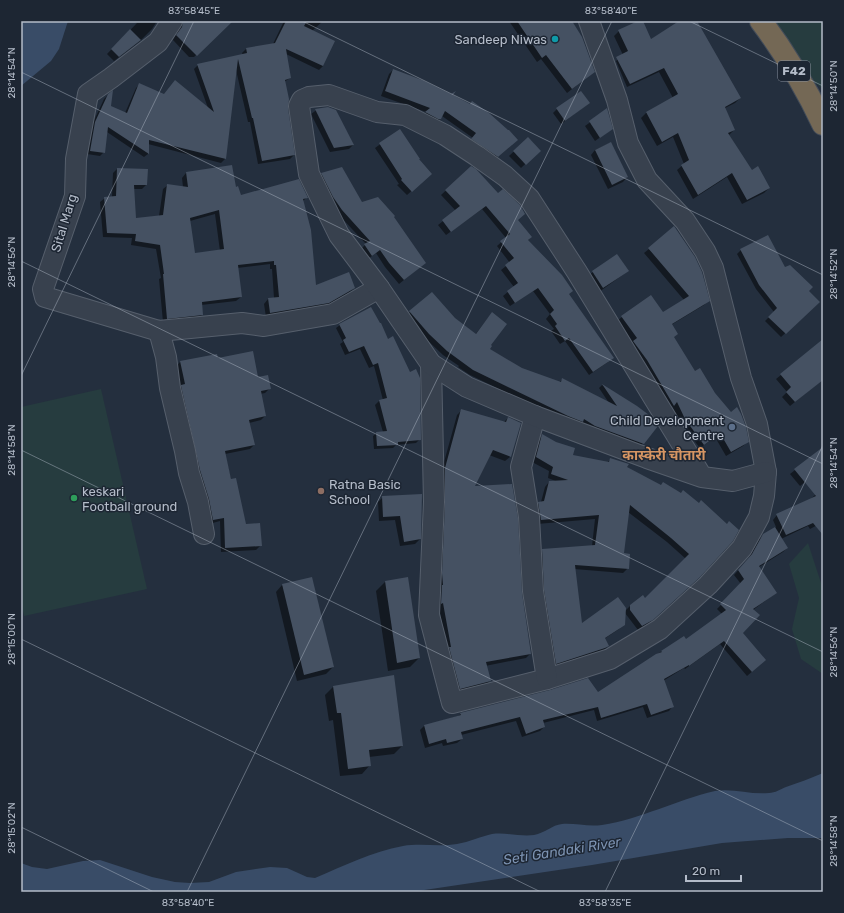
<svg xmlns="http://www.w3.org/2000/svg" width="844" height="913" font-family="Rubik,'Noto Sans Devanagari',sans-serif">
  <style>
    .green { fill: #263c3f }
    .water { fill: #394c67 }
    .shadow { fill: #0007; fill-rule: evenodd }
    .building { fill: #455162; fill-rule: evenodd }
    .lines { fill: none; stroke-linecap: round; stroke-linejoin: round }
    .minor-casing { stroke: #565f6c; stroke-width: 22 }
    .highway-casing { stroke: #434c59; stroke-width: 24 }
    .minor { stroke: #38414e; stroke-width: 20 }
    .highway { stroke: #746855; stroke-width: 22 }
    .ticks { fill: none; stroke: #b4bcc9; stroke-width: 1; stroke-opacity: 0.45 }
    .culture-dot { fill: #0f9aa8; stroke: #1d2633; stroke-width: 1.5 }
    .service-dot { fill: #5c6f8a; stroke: #1d2633; stroke-width: 1.5 }
    .education-dot { fill: #8d6e63; stroke: #1d2633; stroke-width: 1.5 }
    .leisure-dot { fill: #2e9e5b; stroke: #1d2633; stroke-width: 1.5 }
    .labels { text-anchor: middle; dominant-baseline: central; stroke-width: 3; stroke-linejoin: round; paint-order: stroke }
    .shield { fill: #1d2633; stroke: #878f9c; stroke-width: 1 }
    .shield-label { font-size: 12px; font-weight: bold; fill: #b4bcc9 }
    .poi-label { font-size: 13px; fill: #b4bcc9; stroke: #1d2633; text-anchor: end }
    .street-label { font-size: 13px; fill: #b4bcc9; stroke: #1d2633 }
    .neighbourhood-label { font-size: 14px; font-weight: bold; fill: #d59563; stroke: #1d2633 }
    .water-label { font-size: 14px; font-style: italic; fill: #7c92b1; stroke: #1d2633 }
    .neatline { fill: none; stroke: #b4bcc9; stroke-width: 1.5 }
    .ticks-label { font-size: 10px; text-anchor: middle; fill: #b4bcc9 }
  </style>
  <rect width="100%" height="100%" fill="#242f3e"/>
  <g class="green">
    <polygon points="763,21 823,21 823,89 793,66"/>
    <polygon points="101,389 147,589 24,616 21,603 21,407"/>
    <polygon points="808,543 823,589 823,674 801,659 792,629 799,598 789,564"/>
  </g>
  <g class="water">
    <polygon points="21,21 68,21 59,49 51,61 21,86"/>
    <path d="M 823,773 L 823,838 L 788,838 L 722,843 L 592,865 L 411,892 L 21,892 L 21,863 L 32,867 L 47,869 L 83,861 L 100,860 L 152,877 L 175,882 L 190,883 L 209,882 L 236,872 L 270,867 L 287,868 L 307,877 L 315,878 C 343,866 372,852 403,846 C 421,843 439,847 457,844 C 469,842 482,836 492,834 C 506,832 521,837 534,835 C 545,833 552,825 562,824 C 575,823 588,827 602,825 C 641,819 676,800 715,791 C 733,788 751,795 769,793 C 775,793 781,789 786,787 C 798,783 811,778 823,773 Z"/>
  </g>
  <g class="shadow">
    <polygon points="132,21 157,21 152,29 139,42 114,61 107,54 137,23"/>
    <polygon points="186,21 232,21 194,57 189,57 173,40 179,28"/>
    <polygon points="284,21 323,21 312,31 323,66 319,70 286,54 290,78 284,82 294,155 290,159 258,164 250,122 248,122 236,70 225,159 221,163 148,144 148,154 144,157 107,132 104,152 100,156 87,154 91,127 104,99 108,95 110,107 125,113 136,88 140,84 163,95 208,108 194,69 198,65 243,55 242,53 246,49 273,44"/>
    <polygon points="509,21 570,21 594,72 567,93 541,59 537,62"/>
    <polygon points="641,21 650,40 681,21 695,21 740,98 735,103 725,108 734,130 729,135 751,171 769,188 764,193 742,204 727,177 693,199 677,170 684,164 673,137 657,146 641,118 646,113 673,98 659,72 627,87 616,61 623,55 614,36 619,31"/>
    <polygon points="393,70 452,96 512,145 493,161 468,143 473,138 442,116 436,123 421,117 426,112 381,96 389,74"/>
    <polygon points="589,103 561,124 553,113 557,109"/>
    <polygon points="318,109 353,145 349,149 330,152 311,114"/>
    <polygon points="607,110 612,129 595,141 585,126"/>
    <polygon points="400,130 418,160 426,178 407,195 397,185 399,184 375,148"/>
    <polygon points="528,138 539,151 521,168 509,156"/>
    <polygon points="610,143 627,177 623,182 608,189 591,155 595,150"/>
    <path d="M 231,166 L 235,188 L 240,196 L 307,197 L 303,201 L 315,286 L 354,288 L 350,292 L 324,307 L 266,317 L 264,304 L 268,299 L 274,298 L 272,269 L 270,269 L 270,264 L 237,268 L 241,297 L 236,301 L 201,305 L 202,315 L 198,319 L 163,322 L 159,279 L 161,278 L 156,249 L 131,245 L 132,238 L 103,237 L 100,202 L 105,198 L 112,197 L 113,173 L 117,169 L 146,185 L 142,189 L 133,189 L 135,219 L 159,216 L 163,189 L 168,185 L 183,187 L 182,178 L 186,173 ZM 215,214 L 220,251 L 194,255 L 190,221 Z"/>
    <polygon points="471,167 531,237 527,241 568,295 608,362 589,375 565,341 560,344 551,331 554,329 546,319 550,314 533,291 510,306 503,296 514,287 501,270 510,263 497,246 506,238 482,209 446,235 438,225 456,211 441,195"/>
    <polygon points="322,174 362,203 393,217 425,263 399,284 385,267 376,253 368,259 361,249 366,244 338,214 318,178"/>
    <polygon points="649,249 708,301 704,305 671,325 673,337 694,373 714,393 748,441 743,446 726,456 715,437 700,448 681,424 672,406 669,409 629,346 633,343 617,321 622,317 663,313 684,300 644,253"/>
    <polygon points="741,250 784,268 819,302 781,337 765,321 774,312 756,289 737,254"/>
    <polygon points="628,271 599,292 588,276 593,272"/>
    <polygon points="371,308 420,439 416,443 396,445 393,448 374,449 373,436 377,433 383,432 375,405 379,401 383,400 374,366 369,368 360,349 345,355 340,344 343,342 336,328 340,325"/>
    <polygon points="410,312 455,319 475,335 488,318 489,349 522,369 559,383 563,379 609,403 599,388 602,385 636,407 656,426 639,448 564,420 470,375 458,367 459,366 443,355 425,338 406,316"/>
    <polygon points="823,341 823,379 790,406 782,397 787,392 776,379"/>
    <polygon points="217,355 218,359 258,378 270,388 265,393 260,394 265,416 261,420 249,423 254,445 250,449 225,454 231,480 245,525 261,545 256,550 221,552 220,521 209,524 177,390 180,387 176,367 180,362"/>
    <polygon points="461,411 504,422 508,418 520,424 510,457 505,461 489,455 473,487 521,593 530,654 526,658 485,666 490,681 485,685 456,693 447,652 439,607 441,473 457,415"/>
    <path d="M 542,436 L 572,456 L 607,463 L 611,459 L 661,486 L 680,494 L 694,581 L 648,624 L 638,630 L 625,613 L 619,629 L 604,639 L 608,646 L 604,650 L 552,668 L 538,554 L 543,550 L 592,546 L 595,519 L 537,524 L 534,507 L 539,503 L 541,502 L 545,487 L 549,482 L 558,482 L 548,478 L 549,471 L 532,462 L 538,440 ZM 628,512 L 667,542 L 686,559 L 645,599 L 631,605 L 625,611 L 581,625 L 574,569 L 623,573 L 628,568 L 623,554 Z"/>
    <polygon points="823,448 823,468 800,486 790,474"/>
    <polygon points="823,491 823,522 810,529 808,526 781,539 787,548 783,552 759,567 776,593 753,610 741,633 761,664 747,676 720,644 685,669 684,668 663,681 673,706 669,711 647,718 643,707 597,721 594,710 543,723 544,727 540,731 522,737 516,721 461,735 462,739 457,743 443,746 442,743 425,748 420,730 424,726 458,716 461,714 598,693 662,651 686,641 722,614 717,609 741,584 734,575 748,559 759,540 763,535 776,527 773,520 777,515 811,499 815,495"/>
    <polygon points="421,495 420,539 415,544 400,546 395,520 379,521 378,502 383,497"/>
    <polygon points="407,578 419,658 410,667 388,671 376,591 385,582"/>
    <polygon points="282,585 333,667 326,674 297,681 276,592"/>
    <polygon points="393,676 402,746 394,754 369,757 370,765 362,774 340,776 333,720 329,721 325,695 333,687"/>
  </g>
  <g class="building">
    <polygon points="183,21 233,21 197,56 176,35 182,27"/>
    <polygon points="286,21 307,21 304,26 335,41 323,66 286,49 291,78 285,80 289,99 288,108 295,155 262,161 253,118 252,118 238,59 226,159 149,140 149,154 108,127 105,153 90,151 95,122 108,94 113,90 111,106 127,113 139,83 164,94 175,80 214,112 197,64 247,53 246,48 275,43"/>
    <polygon points="517,21 572,21 582,37 595,72 572,89 546,55 542,58"/>
    <polygon points="638,21 643,21 651,39 679,21 697,21 741,98 725,107 735,130 728,133 752,170 758,166 770,188 747,200 732,173 698,195 681,165 689,160 678,133 662,142 646,112 678,94 664,68 630,84 616,57 628,51 618,30"/>
    <polygon points="130,29 141,40 119,57 111,49"/>
    <polygon points="393,69 422,80 451,94 456,91 453,95 470,104 472,101 489,113 508,130 509,130 518,140 498,157 471,139 476,133 445,111 441,119 438,119 425,112 430,108 385,91"/>
    <polygon points="581,91 590,103 565,121 556,108"/>
    <polygon points="328,107 336,110 354,145 334,148 315,109"/>
    <polygon points="607,108 613,129 600,138 589,121"/>
    <polygon points="400,129 420,159 419,159 432,174 412,192 401,180 402,179 379,143"/>
    <polygon points="528,137 541,151 526,165 513,151"/>
    <polygon points="611,142 628,177 612,185 595,150"/>
    <path d="M 232,165 L 236,187 L 238,186 L 241,195 L 299,179 L 308,198 L 303,199 L 311,230 L 316,285 L 349,272 L 355,288 L 329,303 L 270,313 L 268,298 L 279,297 L 276,265 L 274,265 L 274,261 L 238,265 L 242,297 L 202,302 L 203,315 L 167,319 L 163,274 L 164,274 L 160,245 L 135,241 L 136,234 L 107,233 L 104,197 L 116,196 L 117,168 L 148,169 L 147,185 L 134,185 L 136,218 L 163,215 L 167,184 L 188,187 L 186,172 ZM 219,210 L 224,249 L 195,253 L 190,218 Z"/>
    <polygon points="471,166 476,169 498,193 503,189 520,205 525,214 518,220 532,237 528,240 562,275 573,291 569,294 614,358 593,372 569,338 565,341 555,326 557,324 550,314 554,310 538,288 515,303 507,291 518,283 505,265 514,258 500,241 510,234 486,206 451,232 442,220 460,206 445,190"/>
    <polygon points="342,167 362,202 378,197 395,216 394,217 426,263 404,280 389,263 380,250 372,256 364,244 370,241 342,210 333,197 321,173"/>
    <polygon points="674,226 695,257 702,272 710,301 672,324 678,334 674,337 695,371 700,368 715,393 731,412 737,407 741,414 746,427 749,442 731,452 720,433 704,445 685,419 677,402 674,406 647,360 633,341 637,338 621,316 651,295 663,312 689,296 648,248"/>
    <polygon points="768,235 785,267 790,265 813,287 809,291 820,302 786,334 768,317 777,308 759,285 740,249"/>
    <polygon points="617,254 629,271 603,288 592,271"/>
    <polygon points="432,292 455,318 476,334 492,312 507,324 491,345 492,346 490,349 522,368 561,382 562,378 617,406 602,384 637,406 653,418 658,426 644,444 595,426 584,419 583,422 568,416 473,370 447,351 429,334 409,311"/>
    <polygon points="371,307 380,323 381,323 388,339 393,336 410,372 416,369 420,378 421,440 398,442 398,445 377,446 376,432 387,431 379,400 387,398 378,363 373,365 364,346 349,352 343,340 346,338 339,324"/>
    <polygon points="823,339 823,380 795,402 786,392 791,387 780,374"/>
    <polygon points="253,351 258,377 268,375 271,389 261,391 266,416 249,420 255,445 225,451 231,479 236,478 246,524 260,523 262,546 225,548 224,518 213,520 209,499 200,470 181,386 181,385 185,384 180,361 217,354 218,358"/>
    <polygon points="461,409 506,422 508,417 521,423 511,457 493,450 475,486 512,484 518,518 522,593 531,654 486,662 491,681 460,689 449,647 451,647 443,603 441,604 442,585 443,585 442,573 445,503 445,468"/>
    <polygon points="542,434 556,442 575,448 573,455 609,462 610,458 629,464 627,467 661,485 663,482 681,493 683,490 699,503 701,500 727,524 729,521 739,530 733,541 700,577 653,620 642,626 630,610 630,605 643,595 645,598 689,554 671,538 630,505 624,553 630,554 629,569 575,565 582,623 618,597 626,608 625,625 605,638 609,646 605,648 556,664 544,590 542,549 595,545 599,515 541,520 538,502 544,501 549,481 568,480 551,474 553,467 536,457"/>
    <polygon points="823,447 823,535 813,523 786,535 776,514 816,496 794,469"/>
    <polygon points="422,494 421,539 404,542 400,516 383,517 382,496"/>
    <polygon points="775,527 788,548 759,566 777,593 753,609 760,615 743,633 766,660 752,672 724,641 689,666 689,665 664,679 674,707 651,715 647,704 601,718 598,707 543,720 545,727 526,734 520,717 461,732 463,739 447,743 446,739 429,744 424,725 461,715 460,713 550,690 588,678 598,692 656,654 662,652 661,651 684,636 686,639 726,610 720,604 744,579 738,570 752,554 763,534"/>
    <polygon points="312,577 334,667 304,675 282,584"/>
    <polygon points="408,577 420,658 397,663 385,581"/>
    <polygon points="394,675 403,746 369,750 371,766 348,769 341,713 337,713 333,686"/>
  </g>
  <g class="lines">
    <g class="minor-casing">
      <g id="minor">
        <polyline points="172,21 158,42 111,78 88,94 76,159 75,196 43,289 45,297 159,331 242,323 264,326 333,314 379,288"/>
        <polyline points="159,331 166,357 170,388 185,451 189,473 198,502 204,534"/>
        <polyline points="431,364 434,502 429,615 452,703 547,679 610,659 660,629 708,585 742,548 759,517 764,496 766,472 757,424 741,378 713,268 705,251 685,221 647,180 628,143 617,100 589,21"/>
        <polyline points="535,416 521,467 529,517 533,591 547,679"/>
        <polyline points="702,477 577,272 529,198 505,176 477,156 445,135 405,115 377,112 329,95 309,97 302,100 299,106 309,174 339,235 379,288 431,364 467,387 535,416 647,458 702,477 733,481 766,472"/>
      </g>
    </g>
    <g class="highway-casing">
      <path id="highway" d="M 761,21 C 785,53 806,88 823,124"/>
    </g>
    <use href="#minor" class="minor"/>
    <use href="#highway" class="highway"/>
  </g>
  <path class="ticks" d="M 302,21 L 823,275M 689,21 L 823,86M 21,72 L 823,464M 21,261 L 823,652M 21,376 L 194,21M 21,450 L 823,841M 21,639 L 541,892M 21,827 L 154,892M 187,892 L 612,21M 605,892 L 823,445"/>
  <circle class="culture-dot" cx="555" cy="39" r="4"/>
  <circle class="service-dot" cx="732" cy="427" r="4"/>
  <circle class="education-dot" cx="321" cy="491" r="4"/>
  <circle class="leisure-dot" cx="74" cy="498" r="4"/>
  <g class="labels">
    <rect class="shield" x="778" y="61" width="32" height="20" rx="3"/>
    <g class="shield-label">
      <text x="794" y="71">F42</text>
    </g>
    <g class="poi-label">
      <text x="547" y="39">Sandeep Niwas</text>
      <text x="724" y="420">Child Development<tspan x="724" dy="15">Centre</tspan></text>
      <text x="329" y="484" text-anchor="start">Ratna Basic<tspan x="329" dy="15">School</tspan></text>
      <text x="82" y="491" text-anchor="start">keskari<tspan x="82" dy="15">Football ground</tspan></text>
    </g>
    <g class="street-label">
      <text transform="translate(64 223) rotate(-73)">Sital Marg</text>
    </g>
    <g class="neighbourhood-label">
      <text x="664" y="455">कास्केरी चौतारी</text>
    </g>
    <g class="water-label">
      <text transform="translate(562 851) rotate(-9)">Seti Gandaki River</text>
    </g>
  </g>
  <rect width="844" height="913" fill="none" stroke="#1d2633" stroke-width="44"/>
  <path d="M686 875v6h55v-6" fill="none" stroke="#b4bcc9" stroke-width="2"/>
  <text x="692" y="875" font-size="12" fill="#b4bcc9" stroke="#1d2633" stroke-width="3" paint-order="stroke">20 m</text>
  <rect x="22" y="22" width="800" height="869" class="neatline"/>
  <g class="ticks-label">
    <text x="194" y="14">83°58'45"E</text>
    <text x="611" y="14">83°58'40"E</text>
    <text transform="translate(11 73) rotate(-90)" y="4">28°14'54"N</text>
    <text transform="translate(833 86) rotate(-90)" y="4">28°14'50"N</text>
    <text transform="translate(11 262) rotate(-90)" y="4">28°14'56"N</text>
    <text transform="translate(833 274) rotate(-90)" y="4">28°14'52"N</text>
    <text transform="translate(11 450) rotate(-90)" y="4">28°14'58"N</text>
    <text transform="translate(833 463) rotate(-90)" y="4">28°14'54"N</text>
    <text transform="translate(11 639) rotate(-90)" y="4">28°15'00"N</text>
    <text transform="translate(833 652) rotate(-90)" y="4">28°14'56"N</text>
    <text transform="translate(11 828) rotate(-90)" y="4">28°15'02"N</text>
    <text transform="translate(833 841) rotate(-90)" y="4">28°14'58"N</text>
    <text x="188" y="906">83°58'40"E</text>
    <text x="605" y="906">83°58'35"E</text>
  </g>
</svg>
